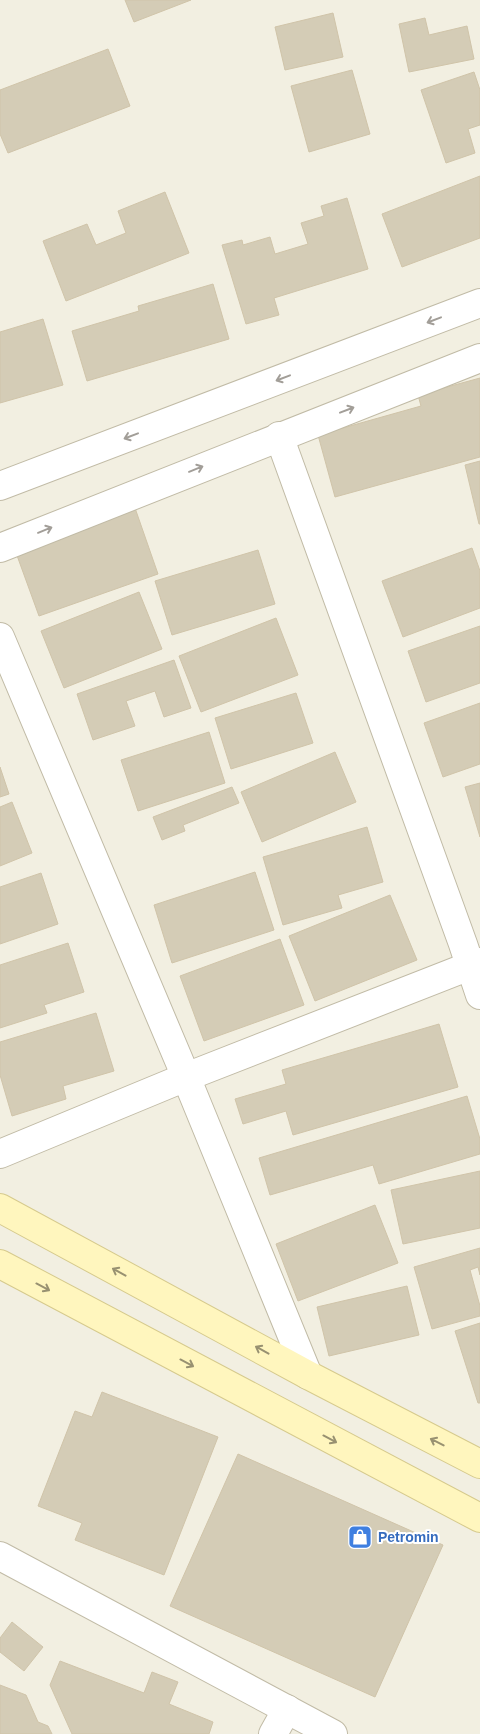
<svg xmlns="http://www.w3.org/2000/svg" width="480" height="1734" font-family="Helvetica,sans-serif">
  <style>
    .building { fill: #d4ccb6; stroke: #d0c4a9 }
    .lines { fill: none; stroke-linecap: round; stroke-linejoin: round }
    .minor-casing { stroke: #c1bba6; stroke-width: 30 }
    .tertiary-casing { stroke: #c1bba6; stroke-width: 30 }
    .secondary-casing { stroke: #d6ca8d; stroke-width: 30 }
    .minor { stroke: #fff; stroke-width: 28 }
    .tertiary { stroke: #fff; stroke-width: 28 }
    .secondary { stroke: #fff6be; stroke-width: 28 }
    .oneway { stroke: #a29e98 }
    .oneway2 { stroke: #989171 }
    .labels { text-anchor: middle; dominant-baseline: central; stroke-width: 4; stroke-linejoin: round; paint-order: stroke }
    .shop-label { font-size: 14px; font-weight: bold; fill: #366cbe; stroke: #fff; text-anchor: start }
  </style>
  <rect width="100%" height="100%" fill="#f2efe1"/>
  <g class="building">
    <polygon points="125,0 191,0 134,22"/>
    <polygon points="333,13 343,57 285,70 275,27"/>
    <polygon points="425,18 429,35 467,26 474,59 409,72 399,24"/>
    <polygon points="108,49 130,106 8,153 0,134 0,90"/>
    <polygon points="352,70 370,134 309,152 291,86"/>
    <polygon points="474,72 480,90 480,125 468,129 475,153 446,163 421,90"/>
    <polygon points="480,176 480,238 402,267 382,214"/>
    <polygon points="165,192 189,253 66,301 43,241 87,224 96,245 126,233 118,211"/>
    <polygon points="347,198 368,269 274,298 279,315 246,324 222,245 242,240 243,245 270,237 275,254 308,244 301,223 324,216 321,206"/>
    <polygon points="213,284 229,339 87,381 72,331 139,311 138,306"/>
    <polygon points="43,319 63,385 0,403 0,332"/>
    <polygon points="480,378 480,457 335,497 318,435 421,406 418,395"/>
    <polygon points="480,461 480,524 479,524 465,465"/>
    <polygon points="135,508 158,574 39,616 15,550"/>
    <polygon points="472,548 480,571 480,608 403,637 382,581"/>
    <polygon points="258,550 275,604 172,635 155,581"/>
    <polygon points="139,592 162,649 64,688 41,631"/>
    <polygon points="276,618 298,675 201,712 179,656"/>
    <polygon points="480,626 480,683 426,702 408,651"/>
    <polygon points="174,660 191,708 164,717 155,691 126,701 135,726 93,740 77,694"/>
    <polygon points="296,693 313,743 231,769 215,718"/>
    <polygon points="480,703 480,764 443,777 424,723"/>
    <polygon points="209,732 225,783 138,811 121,760"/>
    <polygon points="335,752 356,802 262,842 241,792"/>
    <polygon points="0,767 9,794 0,797"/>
    <polygon points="480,783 480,837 465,787"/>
    <polygon points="232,787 239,803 183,825 185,831 162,840 153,817"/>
    <polygon points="12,802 32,853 0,866 0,807"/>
    <polygon points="367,827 383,882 338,895 342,908 283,925 263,857"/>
    <polygon points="255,872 274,930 172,963 154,905"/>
    <polygon points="41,873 58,924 0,944 0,887"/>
    <polygon points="390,895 417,960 315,1001 289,936"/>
    <polygon points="280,939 304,1005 204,1041 180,976"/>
    <polygon points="68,943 84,992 44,1005 47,1013 0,1028 0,965"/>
    <polygon points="96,1013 114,1071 63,1086 66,1099 12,1116 0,1075 0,1042"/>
    <polygon points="439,1024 458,1087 293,1135 286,1111 243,1124 235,1099 286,1084 282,1070"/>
    <polygon points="467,1096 480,1139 480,1154 379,1184 373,1165 270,1195 259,1158"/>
    <polygon points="480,1171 480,1228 403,1244 391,1190"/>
    <polygon points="375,1205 398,1263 298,1301 276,1244"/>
    <polygon points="480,1248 480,1275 478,1267 470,1270 480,1306 480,1316 432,1329 414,1267"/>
    <polygon points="407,1286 419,1335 329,1356 317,1307"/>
    <polygon points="480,1323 480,1403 478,1403 455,1331"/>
    <polygon points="102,1392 218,1437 164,1575 75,1540 82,1523 38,1506 75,1411 92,1417"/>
    <polygon points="238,1454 443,1545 375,1697 170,1606"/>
    <polygon points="12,1622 43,1647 24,1671 0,1652 0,1638"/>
    <polygon points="60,1661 144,1693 152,1672 178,1682 169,1704 213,1722 209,1734 72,1734 50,1685"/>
    <polygon points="0,1685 26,1695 38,1722 48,1726 52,1734 0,1734"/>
  </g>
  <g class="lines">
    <g class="minor-casing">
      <g id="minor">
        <polyline points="279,436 463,944 480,995"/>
        <polyline points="0,637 186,1077 308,1375"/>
        <polyline points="0,1154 186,1077 480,962"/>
        <polyline points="0,1556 333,1734"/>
        <polyline points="273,1734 287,1709"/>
      </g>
    </g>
    <g class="tertiary-casing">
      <g id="tertiary">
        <polyline points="0,486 480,303"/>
        <polyline points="0,548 480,358"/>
      </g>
    </g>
    <g class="secondary-casing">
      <g id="secondary">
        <polyline points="0,1208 308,1375 480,1464"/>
        <polyline points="0,1264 480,1518"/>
      </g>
    </g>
    <use href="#minor" class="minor"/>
    <use href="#tertiary" class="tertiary"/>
    <use href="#secondary" class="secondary"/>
  </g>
  <defs><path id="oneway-shaft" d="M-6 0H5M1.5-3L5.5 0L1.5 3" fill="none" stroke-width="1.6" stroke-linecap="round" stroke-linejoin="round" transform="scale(1.25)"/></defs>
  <g class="oneway">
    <use href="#oneway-shaft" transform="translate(434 320) rotate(159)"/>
    <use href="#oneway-shaft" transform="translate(283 378) rotate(159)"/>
    <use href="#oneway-shaft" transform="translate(347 410) rotate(-21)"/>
    <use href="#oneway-shaft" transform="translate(131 436) rotate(159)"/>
    <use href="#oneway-shaft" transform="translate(196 469) rotate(-22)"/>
    <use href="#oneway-shaft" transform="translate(45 530) rotate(-22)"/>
  </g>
  <g class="oneway2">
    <use href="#oneway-shaft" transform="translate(119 1272) rotate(-151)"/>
    <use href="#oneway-shaft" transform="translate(43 1287) rotate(28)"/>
    <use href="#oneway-shaft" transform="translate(262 1350) rotate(-151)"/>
    <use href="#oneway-shaft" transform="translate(187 1363) rotate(28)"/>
    <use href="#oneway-shaft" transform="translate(330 1439) rotate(28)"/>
    <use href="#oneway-shaft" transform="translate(437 1442) rotate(-153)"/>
  </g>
  <defs>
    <g id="shop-square" transform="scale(1.25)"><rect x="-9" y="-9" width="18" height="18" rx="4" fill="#3f7fe0" stroke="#fff"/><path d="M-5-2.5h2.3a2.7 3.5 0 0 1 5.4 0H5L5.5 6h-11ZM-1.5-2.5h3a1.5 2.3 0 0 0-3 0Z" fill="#fff"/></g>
  </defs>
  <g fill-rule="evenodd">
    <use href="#shop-square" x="360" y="1537"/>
  </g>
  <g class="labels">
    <g class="shop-label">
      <text x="378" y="1537">Petromin</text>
    </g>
  </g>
</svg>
